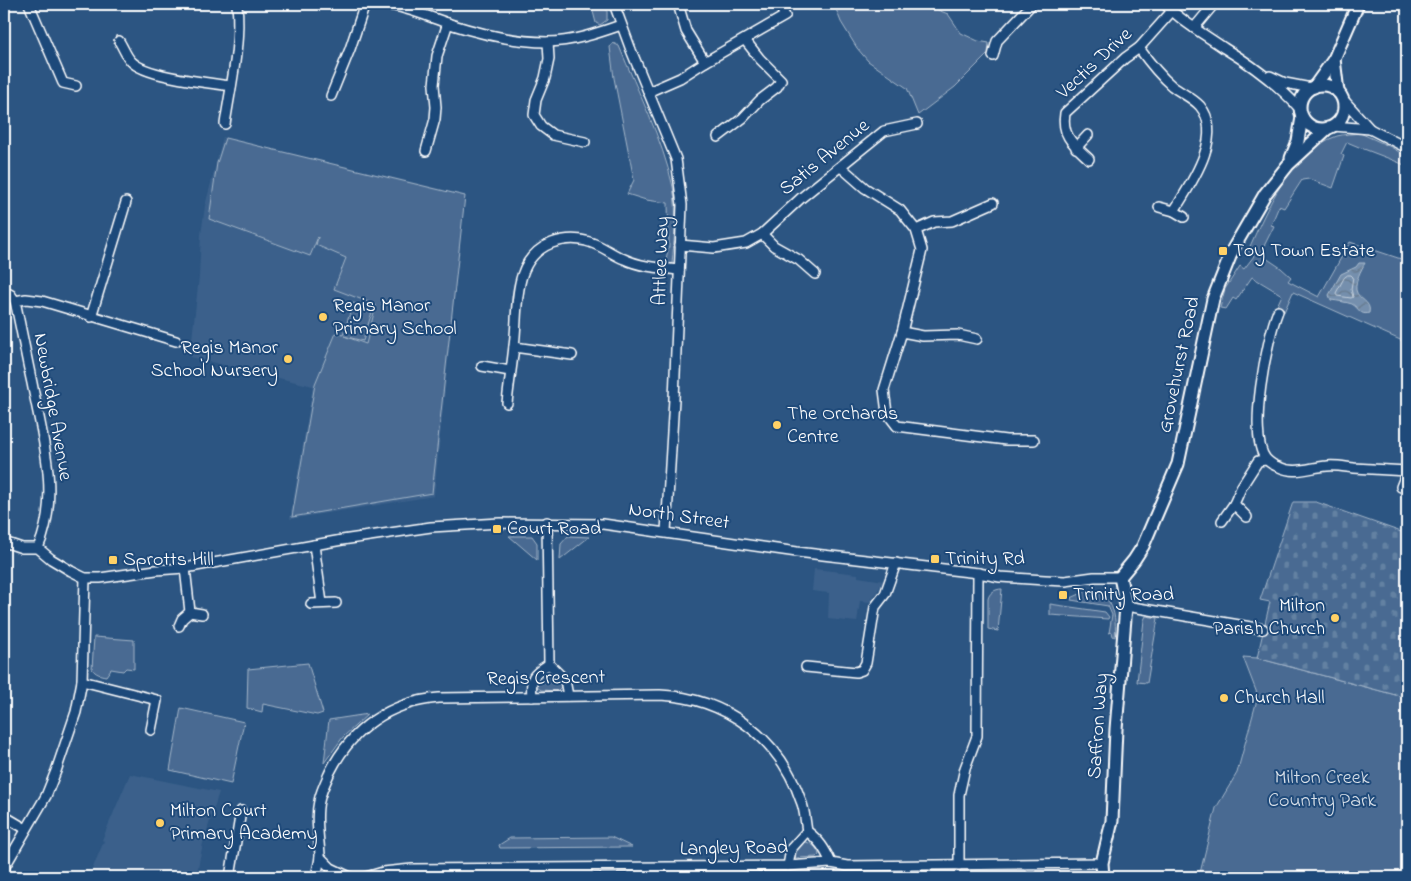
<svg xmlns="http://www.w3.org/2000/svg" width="1411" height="881" font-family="'Indie Flower',sans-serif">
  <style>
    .built { fill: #3b618b }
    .green { fill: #486b92; stroke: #a4b5c8 }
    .cemetery { fill: url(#cemetery-stones); stroke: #a4b5c8 }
    .water { fill: url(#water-waves); stroke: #acbcce }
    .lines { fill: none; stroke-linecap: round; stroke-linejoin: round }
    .shore { stroke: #c7d2de; stroke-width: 1 }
    .minor-casing { stroke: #fff; stroke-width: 12 }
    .tertiary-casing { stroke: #fff; stroke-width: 15 }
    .minor { stroke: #1f4a7a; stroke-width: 9 }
    .tertiary { stroke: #1f4a7a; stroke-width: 11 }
    .poi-dot { fill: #ffd166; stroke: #1f4a7a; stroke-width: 2 }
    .labels { text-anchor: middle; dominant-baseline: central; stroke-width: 4; stroke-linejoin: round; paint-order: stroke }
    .street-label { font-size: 20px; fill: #fff; stroke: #1f4a7a }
    .poi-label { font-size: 20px; fill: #fff; stroke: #1f4a7a; text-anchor: start }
    .park-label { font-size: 20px; fill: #dae1e9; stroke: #1f4a7a }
  </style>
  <defs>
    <pattern id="cemetery-stones" width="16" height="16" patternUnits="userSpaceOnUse" patternTransform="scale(1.25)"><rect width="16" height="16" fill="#486b92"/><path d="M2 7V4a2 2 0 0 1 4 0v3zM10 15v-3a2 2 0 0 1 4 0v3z" fill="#6381a2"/></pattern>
    <pattern id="water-waves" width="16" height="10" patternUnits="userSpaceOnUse" patternTransform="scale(1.25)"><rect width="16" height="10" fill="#748fad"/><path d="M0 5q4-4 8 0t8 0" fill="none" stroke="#66788b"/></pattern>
  </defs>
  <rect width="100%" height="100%" fill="#2c5582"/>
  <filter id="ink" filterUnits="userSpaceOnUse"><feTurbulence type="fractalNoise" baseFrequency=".02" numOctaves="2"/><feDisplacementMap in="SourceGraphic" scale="10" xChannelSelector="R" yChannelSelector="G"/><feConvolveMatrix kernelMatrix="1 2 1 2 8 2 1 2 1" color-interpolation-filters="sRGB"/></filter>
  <g filter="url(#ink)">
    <g class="built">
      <polygon points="223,137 465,195 434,496 290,519 313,386 190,357 199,277 201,235 205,206"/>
      <polygon points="814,569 858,574 858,577 884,581 870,602 860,601 857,622 828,619 829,593 812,591"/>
      <polygon points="130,774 219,792 203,843 196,877 89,877 104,841 102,840"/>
    </g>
    <g class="green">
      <polygon points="591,4 605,4 607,10 607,20 600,25 596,23"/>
      <polygon points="834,4 931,4 938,10 948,14 961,33 978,41 989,43 988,54 955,87 918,115 907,88 868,61 857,48 841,22"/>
      <path d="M 613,43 L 619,46 C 638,92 662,138 673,187 C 678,212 674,239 672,264 L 665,263 L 669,246 L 668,203 L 646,200 L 627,194 L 634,180 L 614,78 L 610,47 Z"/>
      <path d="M 1360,133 L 1391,147 L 1407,157 L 1407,166 C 1387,157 1367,151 1347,142 L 1341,154 L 1344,156 L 1333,188 L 1309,179 L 1302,180 L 1284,208 L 1279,206 L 1271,225 L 1274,226 L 1260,254 L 1281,268 L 1291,277 L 1288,281 L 1319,297 L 1350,242 L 1407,261 L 1407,343 L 1293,292 L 1284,312 L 1276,308 L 1282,295 L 1252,277 L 1236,300 L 1233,298 L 1226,309 L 1220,308 L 1225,289 L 1240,266 L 1244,269 L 1254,256 L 1248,251 C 1266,210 1290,152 1337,136 C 1344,134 1353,134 1360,133 Z"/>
      <polygon points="225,138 465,196 432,493 292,517 315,384 336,333 343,335 353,303 373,309 363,341 344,336 366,344 376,305 334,289 346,258 316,245 318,237 310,256 209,219 217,163"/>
      <polygon points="509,536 532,536 537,543 537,560"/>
      <polygon points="568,536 589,537 560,560 561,544"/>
      <path d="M 1002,589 L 998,631 L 988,629 L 988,599 C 989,593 995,589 1002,589 Z"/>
      <path d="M 1087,591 C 1113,591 1117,617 1115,637 L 1113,636 L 1112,632 L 1109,633 L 1112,615 L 1108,606 L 1071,600 L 1071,598 Z"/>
      <polygon points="1050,604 1105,612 1109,617 1108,619 1050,615"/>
      <polygon points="1146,616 1158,618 1147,683 1137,682 1144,620"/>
      <path d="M 94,637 L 134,640 L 134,669 L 126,668 L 123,671 L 111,669 L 106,676 C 100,675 96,674 92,669 Z"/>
      <polygon points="1243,657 1257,658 1407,698 1407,877 1199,877 1216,808 1237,773 1258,696"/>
      <polygon points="308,663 323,713 317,715 263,704 262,712 247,708 248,669"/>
      <path d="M 549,671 L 560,678 L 561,687 L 557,691 L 541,690 L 536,686 C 535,678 542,673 549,671 Z"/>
      <polygon points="181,708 244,722 231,784 170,770"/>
      <polygon points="368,714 343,737 324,763 329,720"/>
      <polygon points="611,837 632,847 500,848 499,845 510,838"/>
      <path d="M 804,842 C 811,842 818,848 819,855 L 817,857 L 796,858 C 792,851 798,846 804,842 Z"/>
    </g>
    <polygon class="cemetery" points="1293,502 1316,502 1407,534 1407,698 1257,658 1270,602 1260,600"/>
    <path class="water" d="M 1359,263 L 1365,263 C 1361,270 1355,281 1356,290 C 1358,300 1372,301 1369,313 C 1360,316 1359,308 1352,304 C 1346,302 1338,301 1331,300 L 1329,295 L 1341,274 L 1356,267 Z"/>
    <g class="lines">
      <polygon class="shore" points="1348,275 1351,275 1353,277 1351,289 1353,297 1351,298 1337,296 1336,293 1344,278"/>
      <g class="minor-casing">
        <g id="minor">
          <polyline points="29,4 63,83 76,86"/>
          <path d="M 376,4 C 386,5 397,6 406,9 C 421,13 435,19 450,24 C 481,34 514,42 547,42 C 572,42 598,33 621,25"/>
          <polyline points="614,4 631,50 676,159 682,205 674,399 666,532"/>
          <polyline points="678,4 686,31 705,62"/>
          <path d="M 1165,4 C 1182,22 1204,34 1224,48 C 1252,65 1278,84 1300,109"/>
          <polyline points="1194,28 1214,4"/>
          <path d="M 119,41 C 123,47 126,56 131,61 C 145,77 210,83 231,86"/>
          <polyline points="548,42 549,59 545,78 536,100 534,115 541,126 553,135 585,142"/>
          <path d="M 1139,48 C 1149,62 1159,75 1172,86 C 1181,93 1193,98 1200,106 C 1225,136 1190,185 1174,211 L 1159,207"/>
          <polyline points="993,56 997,41 1032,4"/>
          <polyline points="1270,76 1285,83 1311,88"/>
          <polyline points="648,92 680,78 705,62 785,16 780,6"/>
          <polyline points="331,96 350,49 365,4"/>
          <polyline points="1342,98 1370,129 1407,148"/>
          <path d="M 225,124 C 231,84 241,44 237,4"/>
          <polyline points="1333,126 1370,129"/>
          <polyline points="718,137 743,118 760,100 777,87 781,80 760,59 745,40"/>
          <polyline points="1076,148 1088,135"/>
          <polyline points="426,151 435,119 436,107 434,85 437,56 448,23"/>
          <path d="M 1089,159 C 1074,145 1061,136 1065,113 L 1125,58 L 1139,48 L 1172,11"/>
          <polyline points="841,167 865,188 900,210 916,230 922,250 902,332 884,390 887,413 897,426 1006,440 1034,440"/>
          <polyline points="1174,211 1184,217"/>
          <polyline points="916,230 934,222 952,221 993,203"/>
          <polyline points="762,234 774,246 799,260 815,274"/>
          <polyline points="680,245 714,248 746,243 762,234 801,198 884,131 917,124"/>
          <polyline points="4,291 11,295 15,301 26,299 42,301 176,341"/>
          <path d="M 15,301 C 21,328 26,356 32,383 C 42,436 61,496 38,548"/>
          <path d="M 1278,311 C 1267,338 1247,436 1266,459 C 1269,462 1275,466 1279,467 C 1295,475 1311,467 1327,466 C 1336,465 1345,467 1354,468 C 1372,469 1390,470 1407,471"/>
          <polyline points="91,317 126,202"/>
          <polyline points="902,332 923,336 958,335 977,339"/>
          <polyline points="514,347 572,355"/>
          <polyline points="482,366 510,371"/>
          <path d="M 507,403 C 509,384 512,365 514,346 C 519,310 510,259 552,243 C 563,239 575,238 586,241 C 600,244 611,254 624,259 C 641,267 660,268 679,270"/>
          <polyline points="1401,487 1407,472"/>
          <polyline points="1234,504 1247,517"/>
          <polyline points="1222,521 1234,504 1242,486 1258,461 1266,460"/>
          <polyline points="547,522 549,664 565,680 568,696"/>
          <polyline points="4,542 22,548 38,548 51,559 71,571 85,578 100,578 156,570 185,568 342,540 431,527 500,523 603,524 797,552 978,573 1000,577 1045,580 1065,581 1094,577 1120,577"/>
          <polyline points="314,545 322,603"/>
          <polyline points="185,568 190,612 202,614"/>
          <polyline points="311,604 336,603"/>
          <polyline points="1126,606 1263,629"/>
          <polyline points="179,626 182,619 190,612"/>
          <polyline points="806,667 856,672 862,670 866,663 875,607 885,594 896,563"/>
          <polyline points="82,681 157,700 151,730"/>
          <path d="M 532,697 C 530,677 533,674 549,664"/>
          <polyline points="4,816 26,829"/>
          <polyline points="320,857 331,868 350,877"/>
          <polyline points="959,865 959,795 965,768 977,736 978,573"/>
          <polyline points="788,866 791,849 807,831"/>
          <polyline points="4,868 46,796 56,771 76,712 82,681 85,578"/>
          <polyline points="230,877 241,811"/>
          <path d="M 316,877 C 317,870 320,862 320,855 C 319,837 315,818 319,801 C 321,791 326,781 330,772 C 352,728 390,702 439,698 L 660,695 C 726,698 780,738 801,801 C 805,810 805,821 807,831 C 819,840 825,849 831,863"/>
          <polyline points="366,877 383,872 412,869 788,866 831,863 847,866 1102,863"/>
        </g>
      </g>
      <g class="tertiary-casing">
        <g id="tertiary">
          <polyline points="1334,59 1338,92"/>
          <circle cx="1322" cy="107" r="22"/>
          <polyline points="1314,87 1334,59 1358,4"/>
          <polyline points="1291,158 1298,141 1302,117"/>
          <polyline points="1103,877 1102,863 1112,821 1116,729 1126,606 1120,577 1134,560 1143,546 1178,464 1213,299 1233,249 1265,194 1288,165 1328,128"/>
        </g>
      </g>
      <use href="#minor" class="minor"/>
      <use href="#tertiary" class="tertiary"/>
    </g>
  </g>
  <g class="poi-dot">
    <rect x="1218" y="246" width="10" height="10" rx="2.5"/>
    <circle cx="323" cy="317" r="5"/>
    <circle cx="288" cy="359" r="5"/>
    <circle cx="777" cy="425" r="5"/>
    <rect x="492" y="524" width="10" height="10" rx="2.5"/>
    <rect x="930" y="554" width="10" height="10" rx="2.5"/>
    <rect x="108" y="555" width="10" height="10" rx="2.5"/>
    <rect x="1058" y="590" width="10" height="10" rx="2.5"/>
    <circle cx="1335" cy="618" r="5"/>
    <circle cx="1224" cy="698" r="5"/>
    <circle cx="160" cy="823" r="5"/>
  </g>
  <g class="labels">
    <g class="street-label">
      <text transform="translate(1095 64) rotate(-43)">Vectis Drive</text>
      <text transform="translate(825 158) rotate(-39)">Satis Avenue</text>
      <text transform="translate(662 261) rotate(-88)">Attlee Way</text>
      <text transform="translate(1180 365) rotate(-78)">Grovehurst Road</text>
      <text transform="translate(52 407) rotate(80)">Newbridge Avenue</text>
      <text transform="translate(679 517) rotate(8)">North Street</text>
      <text transform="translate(546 679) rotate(-1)">Regis Crescent</text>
      <text transform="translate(1099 726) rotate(-86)">Saffron Way</text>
      <text transform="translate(734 849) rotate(-1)">Langley Road</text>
    </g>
    <g class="poi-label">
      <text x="1233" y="251">Toy Town Estate</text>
      <text x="333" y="306">Regis Manor<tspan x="333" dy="23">Primary School</tspan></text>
      <text x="278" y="348" text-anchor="end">Regis Manor<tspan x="278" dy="23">School Nursery</tspan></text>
      <text x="787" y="414">The Orchards<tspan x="787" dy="23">Centre</tspan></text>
      <text x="507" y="529">Court Road</text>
      <text x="945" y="559">Trinity Rd</text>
      <text x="123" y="560">Sprotts Hill</text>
      <text x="1073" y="595">Trinity Road</text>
      <text x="1325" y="606" text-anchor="end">Milton<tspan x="1325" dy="23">Parish Church</tspan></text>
      <text x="1234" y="698">Church Hall</text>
      <text x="170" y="811">Milton Court<tspan x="170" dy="23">Primary Academy</tspan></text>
    </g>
    <g class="park-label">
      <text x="1322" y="778">Milton Creek<tspan x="1322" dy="23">Country Park</tspan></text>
    </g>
  </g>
  <rect width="1411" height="881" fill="none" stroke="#1f4a7a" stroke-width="20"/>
  <rect x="10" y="10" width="1391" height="861" fill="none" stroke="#fff" stroke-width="2" filter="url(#ink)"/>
</svg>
